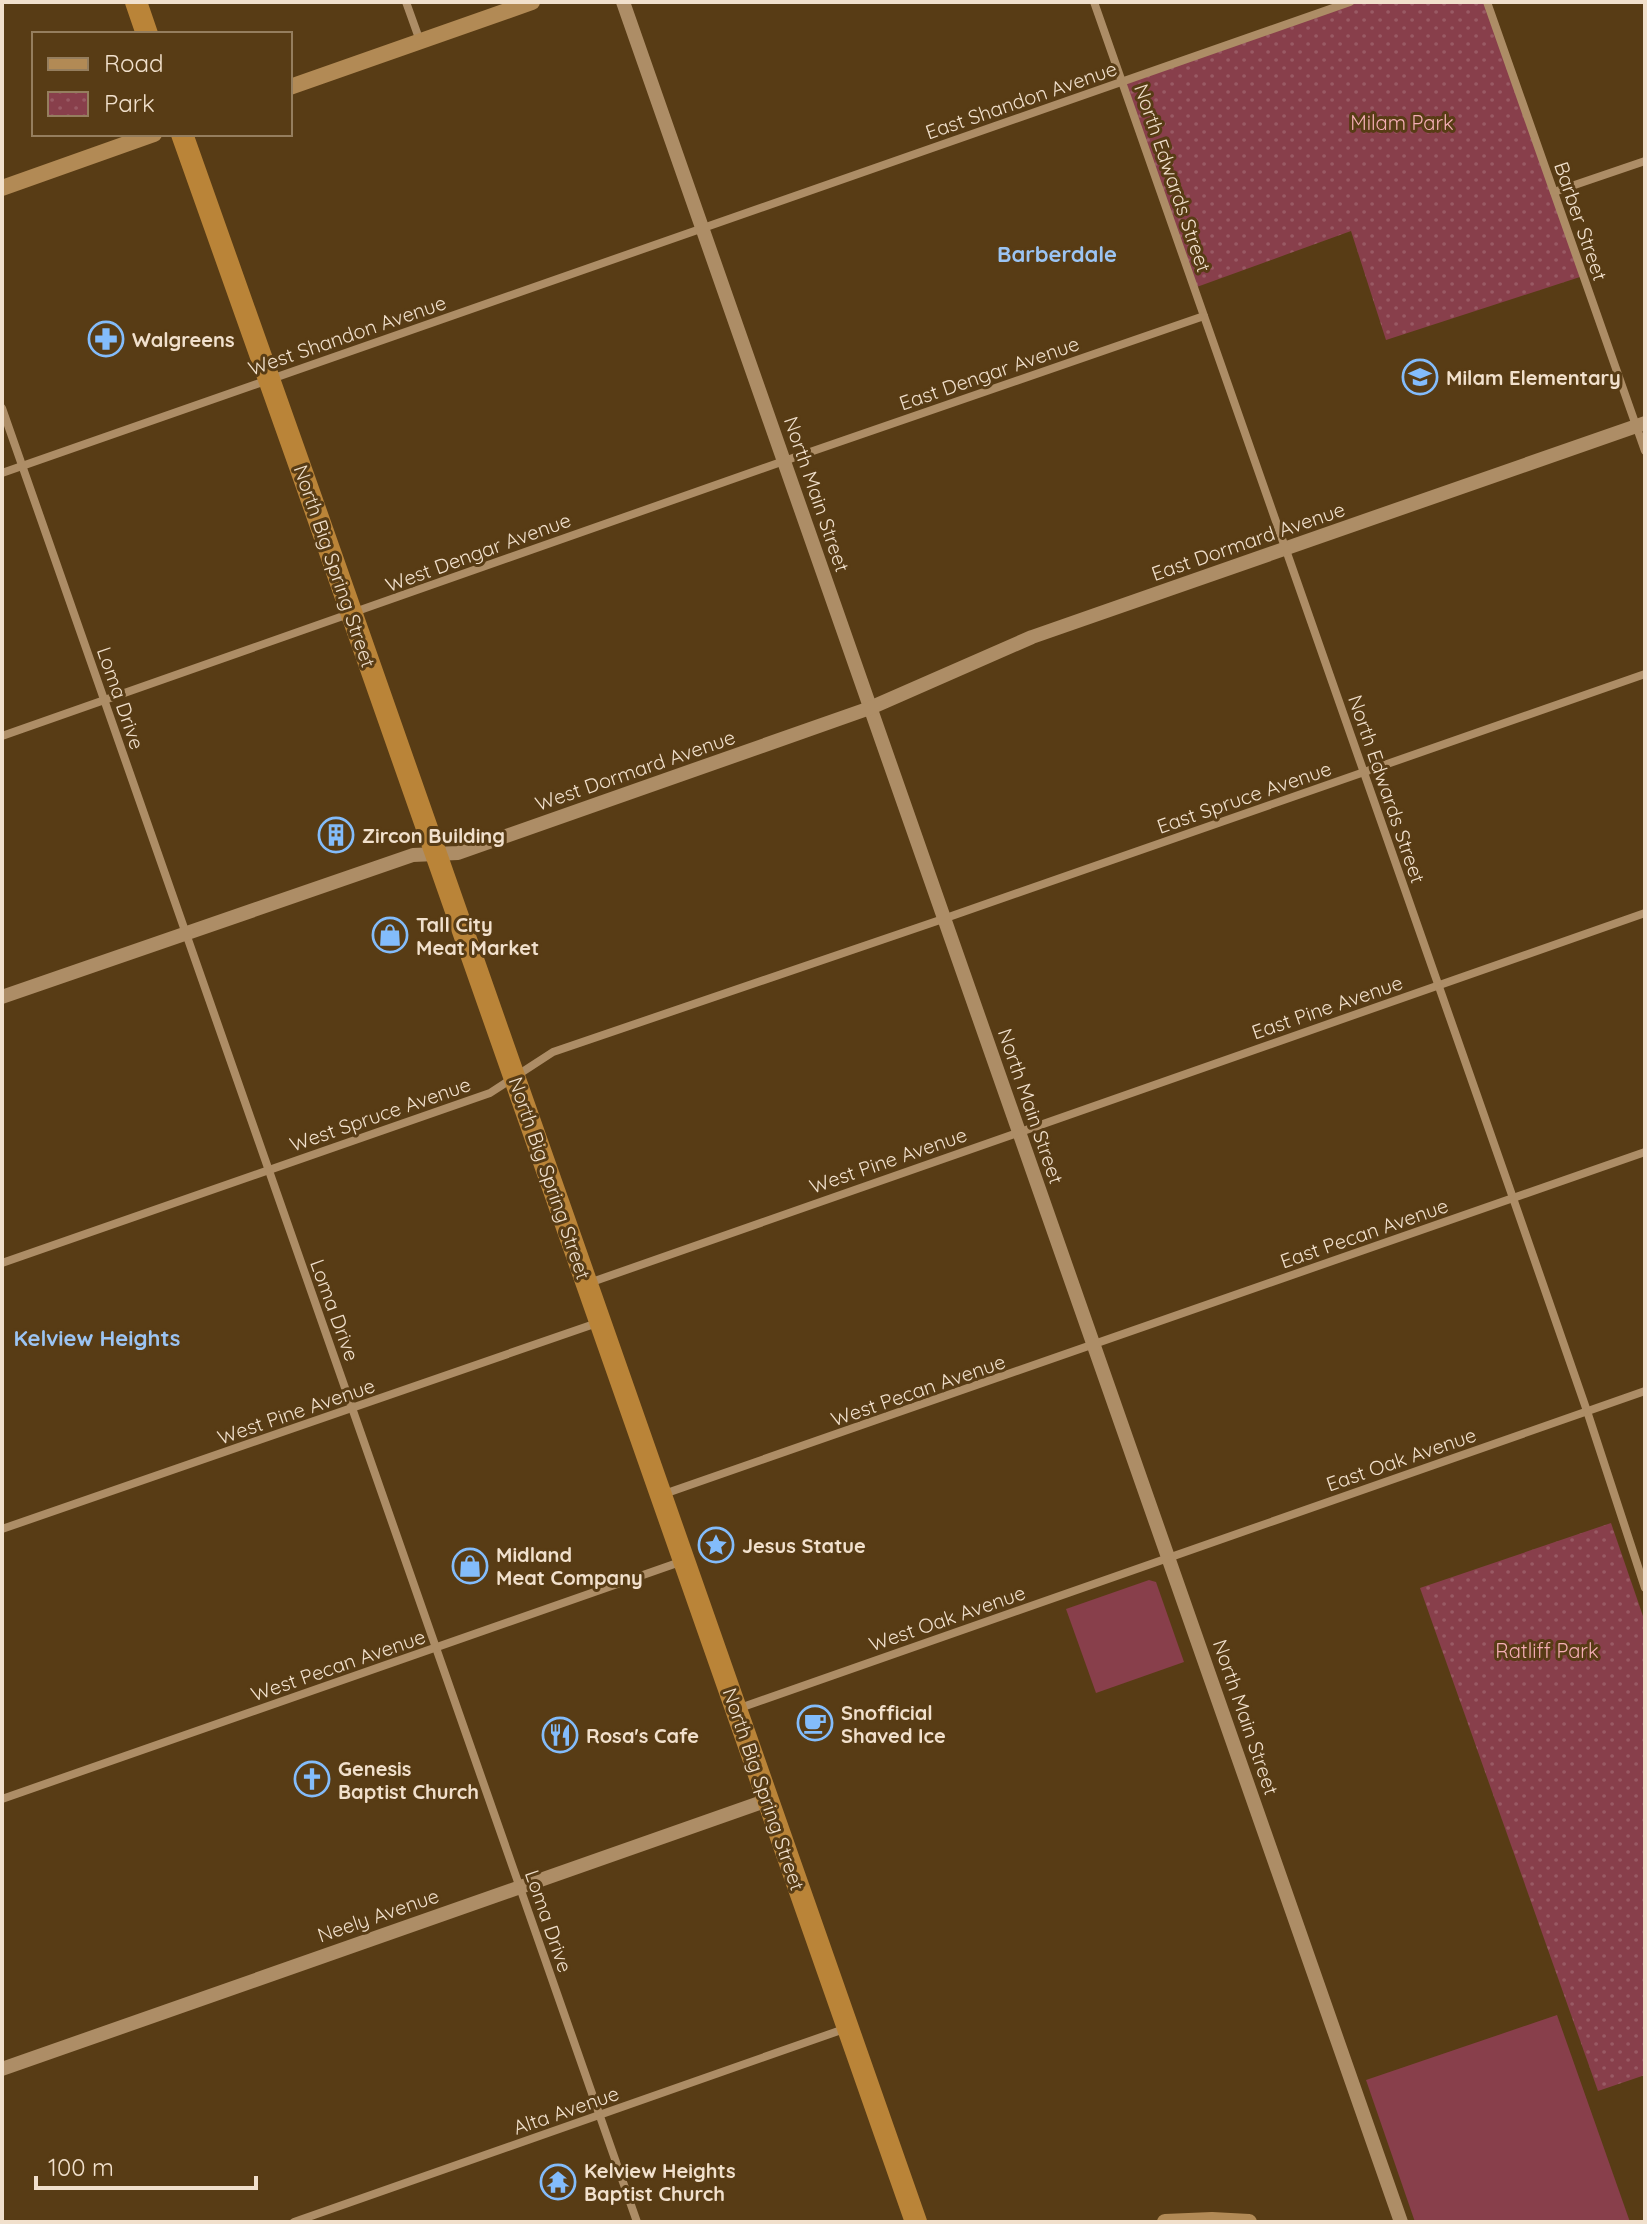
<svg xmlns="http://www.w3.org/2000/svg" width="1647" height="2224" font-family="Quicksand,sans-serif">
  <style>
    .green { fill: #883f4b }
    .park { fill: url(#park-dots) }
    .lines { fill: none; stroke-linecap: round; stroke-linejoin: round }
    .minor { stroke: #ad8d66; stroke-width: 8 }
    .tertiary { stroke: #ad8d66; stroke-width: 14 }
    .secondary { stroke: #b28a55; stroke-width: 16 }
    .trunk { stroke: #ba8438; stroke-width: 22 }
    .labels { text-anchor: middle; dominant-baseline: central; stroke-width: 6; stroke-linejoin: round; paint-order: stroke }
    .street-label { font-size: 20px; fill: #f1e0cc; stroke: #583c15 }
    .park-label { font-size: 20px; fill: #f5aeb6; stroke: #583c15 }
    .poi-label { font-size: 20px; font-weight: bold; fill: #f1e0cc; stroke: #583c15; text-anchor: start }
    .neighbourhood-label { font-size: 22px; font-weight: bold; fill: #9bc4f3; stroke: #583c15 }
  </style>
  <defs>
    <pattern id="park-dots" width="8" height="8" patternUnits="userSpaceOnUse" patternTransform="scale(2)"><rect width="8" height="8" fill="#883f4b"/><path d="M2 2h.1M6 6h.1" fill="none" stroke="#995a64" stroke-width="1.8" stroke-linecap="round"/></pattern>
  </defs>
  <rect width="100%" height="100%" fill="#583c15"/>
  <g class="green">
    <polygon points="1149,1580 1156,1582 1184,1662 1096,1693 1066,1609"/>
    <polygon points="1557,2015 1630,2222 1415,2222 1366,2080"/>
  </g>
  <g class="park">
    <polygon points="1350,2 1488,2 1583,276 1386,340 1351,231 1194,288 1122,82"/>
    <polygon points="1611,1523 1645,1622 1645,2075 1598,2091 1420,1588"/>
  </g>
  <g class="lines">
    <g class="minor">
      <polyline points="406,2 420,41"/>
      <polyline points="1094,2 1513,1198 1587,1411 1645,1588"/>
      <polyline points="1487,2 1645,451"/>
      <polyline points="1554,192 1645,161"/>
      <polyline points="2,408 637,2222"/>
      <polyline points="2,473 1350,2"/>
      <polyline points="2,736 784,461 1204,316"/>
      <polyline points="2,1263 490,1093 553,1052 943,919 1645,674"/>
      <polyline points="589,1283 1645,913"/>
      <polyline points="664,1494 1645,1152"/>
      <polyline points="2,1529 600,1322"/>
      <polyline points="737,1709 1645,1391"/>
      <polyline points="2,1799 683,1561"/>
      <polyline points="294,2222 847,2028"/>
    </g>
    <g class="tertiary">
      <polyline points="623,2 1401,2222"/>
      <polyline points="2,997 413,855 458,853 870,708 1032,637 1645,423"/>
      <polyline points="2,2069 768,1800"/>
    </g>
    <g class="secondary">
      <polyline points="290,87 532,2"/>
      <polyline points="2,188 154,134"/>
      <polyline points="1165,2222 1212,2220 1249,2222"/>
    </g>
    <g class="trunk">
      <polyline points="136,2 147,34"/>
      <path d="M 182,134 C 430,829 670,1527 916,2222"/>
    </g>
  </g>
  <defs>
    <g id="pharmacy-ring" transform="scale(1.8)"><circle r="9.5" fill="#583c15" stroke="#83bcfb" stroke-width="1.5"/><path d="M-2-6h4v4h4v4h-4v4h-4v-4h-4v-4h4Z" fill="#83bcfb"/></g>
    <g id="school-ring" transform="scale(1.8)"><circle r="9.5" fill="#583c15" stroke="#83bcfb" stroke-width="1.5"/><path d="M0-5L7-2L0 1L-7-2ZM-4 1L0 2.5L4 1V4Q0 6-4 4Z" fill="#83bcfb"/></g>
    <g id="building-ring" transform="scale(1.8)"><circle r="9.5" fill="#583c15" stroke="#83bcfb" stroke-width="1.5"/><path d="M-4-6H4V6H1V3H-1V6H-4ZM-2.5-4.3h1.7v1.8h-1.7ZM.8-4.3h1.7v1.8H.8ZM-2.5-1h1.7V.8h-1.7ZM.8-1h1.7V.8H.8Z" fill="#83bcfb"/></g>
    <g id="shop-ring" transform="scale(1.8)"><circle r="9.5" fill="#583c15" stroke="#83bcfb" stroke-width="1.5"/><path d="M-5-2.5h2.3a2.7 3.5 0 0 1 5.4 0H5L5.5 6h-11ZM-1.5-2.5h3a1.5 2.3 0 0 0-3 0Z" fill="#83bcfb"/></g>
    <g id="sight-ring" transform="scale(1.8)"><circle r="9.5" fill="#583c15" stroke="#83bcfb" stroke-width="1.5"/><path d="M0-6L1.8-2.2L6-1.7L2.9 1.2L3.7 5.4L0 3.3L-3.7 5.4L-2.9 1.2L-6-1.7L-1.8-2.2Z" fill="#83bcfb"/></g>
    <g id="cafe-ring" transform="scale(1.8)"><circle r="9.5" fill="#583c15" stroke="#83bcfb" stroke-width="1.5"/><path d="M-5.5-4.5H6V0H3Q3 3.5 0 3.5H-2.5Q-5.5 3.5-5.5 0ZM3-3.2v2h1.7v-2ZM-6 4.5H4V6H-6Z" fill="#83bcfb"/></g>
    <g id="restaurant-ring" transform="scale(1.8)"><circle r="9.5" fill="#583c15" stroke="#83bcfb" stroke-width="1.5"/><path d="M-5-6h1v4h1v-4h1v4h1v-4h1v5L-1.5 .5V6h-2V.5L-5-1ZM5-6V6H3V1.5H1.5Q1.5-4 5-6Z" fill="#83bcfb"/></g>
    <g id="church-ring" transform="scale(1.8)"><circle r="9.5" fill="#583c15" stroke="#83bcfb" stroke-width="1.5"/><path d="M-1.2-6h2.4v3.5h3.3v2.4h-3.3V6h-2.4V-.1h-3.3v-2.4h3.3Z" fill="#83bcfb"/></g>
    <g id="temple-ring" transform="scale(1.8)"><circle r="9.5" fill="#583c15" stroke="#83bcfb" stroke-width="1.5"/><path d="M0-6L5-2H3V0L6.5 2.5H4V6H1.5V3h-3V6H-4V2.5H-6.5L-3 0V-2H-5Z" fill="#83bcfb"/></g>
  </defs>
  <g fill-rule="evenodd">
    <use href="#pharmacy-ring" x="106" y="339"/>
    <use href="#school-ring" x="1420" y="377"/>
    <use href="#building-ring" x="336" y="835"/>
    <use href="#shop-ring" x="390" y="935"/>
    <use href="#sight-ring" x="716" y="1545"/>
    <use href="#shop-ring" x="470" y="1566"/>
    <use href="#cafe-ring" x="815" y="1723"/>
    <use href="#restaurant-ring" x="560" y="1735"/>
    <use href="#church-ring" x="312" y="1779"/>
    <use href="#temple-ring" x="558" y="2182"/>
  </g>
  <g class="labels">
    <g class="street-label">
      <text transform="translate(1021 100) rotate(-19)">East Shandon Avenue</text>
      <text transform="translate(1173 178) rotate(71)">North Edwards Street</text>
      <text transform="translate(1581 221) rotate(71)">Barber Street</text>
      <text transform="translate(347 335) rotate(-19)">West Shandon Avenue</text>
      <text transform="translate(989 373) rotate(-19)">East Dengar Avenue</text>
      <text transform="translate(817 494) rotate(71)">North Main Street</text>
      <text transform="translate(1248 541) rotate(-19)">East Dormard Avenue</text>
      <text transform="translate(478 552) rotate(-20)">West Dengar Avenue</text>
      <text transform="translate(335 566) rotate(71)">North Big Spring Street</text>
      <text transform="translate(121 698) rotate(71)">Loma Drive</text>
      <text transform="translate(635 770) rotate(-19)">West Dormard Avenue</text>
      <text transform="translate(1387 789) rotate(71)">North Edwards Street</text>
      <text transform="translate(1244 797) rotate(-19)">East Spruce Avenue</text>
      <text transform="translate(1327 1007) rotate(-19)">East Pine Avenue</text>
      <text transform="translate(1031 1106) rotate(71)">North Main Street</text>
      <text transform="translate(380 1114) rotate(-19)">West Spruce Avenue</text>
      <text transform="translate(888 1160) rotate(-19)">West Pine Avenue</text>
      <text transform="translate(550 1178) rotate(71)">North Big Spring Street</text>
      <text transform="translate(1364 1233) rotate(-19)">East Pecan Avenue</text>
      <text transform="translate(335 1310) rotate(70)">Loma Drive</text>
      <text transform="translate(918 1390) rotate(-19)">West Pecan Avenue</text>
      <text transform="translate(296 1411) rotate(-19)">West Pine Avenue</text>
      <text transform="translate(1401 1459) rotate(-19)">East Oak Avenue</text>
      <text transform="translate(947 1618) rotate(-19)">West Oak Avenue</text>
      <text transform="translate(338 1665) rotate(-19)">West Pecan Avenue</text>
      <text transform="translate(1246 1717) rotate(71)">North Main Street</text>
      <text transform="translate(764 1789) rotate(71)">North Big Spring Street</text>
      <text transform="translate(378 1915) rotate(-19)">Neely Avenue</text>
      <text transform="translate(549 1921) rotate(71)">Loma Drive</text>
      <text transform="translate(566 2110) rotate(-19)">Alta Avenue</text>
    </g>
    <g class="park-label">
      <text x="1402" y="122">Milam Park</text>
      <text x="1547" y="1650">Ratliff Park</text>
    </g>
    <g class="poi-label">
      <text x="132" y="339">Walgreens</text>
      <text x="1446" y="377">Milam Elementary</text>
      <text x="362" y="835">Zircon Building</text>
      <text x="416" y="924">Tall City<tspan x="416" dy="23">Meat Market</tspan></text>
      <text x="742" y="1545">Jesus Statue</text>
      <text x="496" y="1554">Midland<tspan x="496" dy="23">Meat Company</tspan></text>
      <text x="841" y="1712">Snofficial<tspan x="841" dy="23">Shaved Ice</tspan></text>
      <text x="586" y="1735">Rosa's Cafe</text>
      <text x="338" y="1768">Genesis<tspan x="338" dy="23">Baptist Church</tspan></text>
      <text x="584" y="2170">Kelview Heights<tspan x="584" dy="23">Baptist Church</tspan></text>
    </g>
    <g class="neighbourhood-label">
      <text x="1057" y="254">Barberdale</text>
      <text x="97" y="1338">Kelview Heights</text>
    </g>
  </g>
  <rect width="1647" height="2224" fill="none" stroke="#f1e0cc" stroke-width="8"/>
  <rect x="32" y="32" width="260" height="104" fill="#583c15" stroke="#957e5e" stroke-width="2"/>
  <rect x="48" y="58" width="40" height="12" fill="#b28a55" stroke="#957e5e" stroke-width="2"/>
  <text x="104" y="72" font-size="24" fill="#f1e0cc">Road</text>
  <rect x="48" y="92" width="40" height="24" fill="url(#park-dots)" stroke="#957e5e" stroke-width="2"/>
  <text x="104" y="112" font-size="24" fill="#f1e0cc">Park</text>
  <path d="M36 2176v12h220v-12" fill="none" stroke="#f1e0cc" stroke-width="4"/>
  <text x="48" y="2176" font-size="24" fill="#f1e0cc" stroke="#583c15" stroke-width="6" paint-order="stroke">100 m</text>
</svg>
